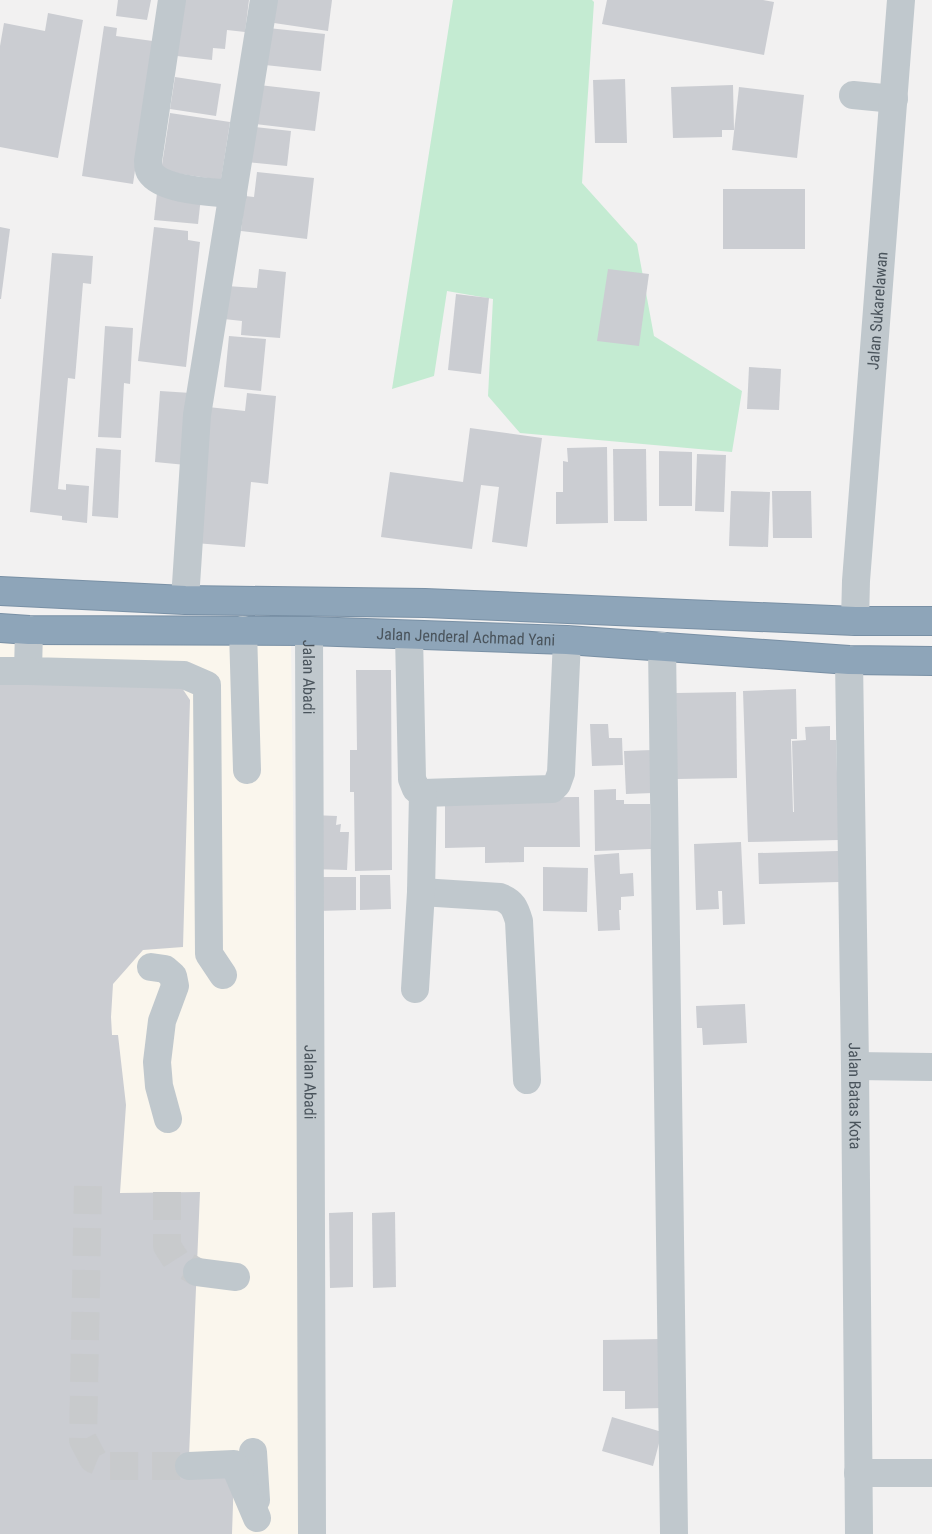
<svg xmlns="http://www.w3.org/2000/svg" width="932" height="1534" font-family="'Roboto Condensed',sans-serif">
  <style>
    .commercial { fill: #faf6ed }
    .green { fill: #c4ebd2 }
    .building { fill: #cbcdd2 }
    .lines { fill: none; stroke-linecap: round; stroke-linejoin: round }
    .minor-tunnel { stroke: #c8cacc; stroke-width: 28; stroke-dasharray: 28 14; stroke-linecap: butt }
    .highway-casing { stroke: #7990a5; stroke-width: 30 }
    .minor { stroke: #c0c8cd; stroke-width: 28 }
    .highway { stroke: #8ea5b9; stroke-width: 28 }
    .labels { text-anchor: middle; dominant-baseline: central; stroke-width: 4; stroke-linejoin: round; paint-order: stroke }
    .street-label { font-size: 16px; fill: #4a545c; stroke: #fff }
  </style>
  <rect width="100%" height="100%" fill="#f2f1f1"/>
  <polygon class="commercial" points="0,640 291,640 302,1534 0,1534"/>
  <polygon class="green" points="453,0 592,0 594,2 582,183 637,244 654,336 742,391 732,452 520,433 488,396 493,299 447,291 434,376 392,389"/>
  <g class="building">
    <polygon points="118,0 151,0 147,20 116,16"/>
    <polygon points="183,0 249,0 245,32 227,30 225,49 213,48 212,60 177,56"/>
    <polygon points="277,0 332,0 328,31 274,23"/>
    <polygon points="607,0 763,0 774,2 764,55 602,24"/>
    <polygon points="48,13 83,20 58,158 0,147 0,46 4,23 45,31"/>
    <polygon points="104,26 117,28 116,36 160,42 146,95 133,184 82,176"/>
    <polygon points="268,28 325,34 321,71 265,65"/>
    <polygon points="175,77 221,84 216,116 170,109"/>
    <polygon points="625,79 627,143 595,143 593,80"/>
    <polygon points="259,85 320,92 315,131 255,124"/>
    <polygon points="733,85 734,130 722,130 722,137 673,138 671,87"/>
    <polygon points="739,87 804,95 797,158 732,150"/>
    <polygon points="170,113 230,122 221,180 161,171"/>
    <polygon points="255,127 291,131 287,166 247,162"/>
    <polygon points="257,172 314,178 307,239 241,231 245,196 254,197"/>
    <rect x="723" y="189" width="82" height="60"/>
    <polygon points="157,193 201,197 198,224 154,220"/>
    <polygon points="0,227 10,229 1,299 0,299"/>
    <polygon points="154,227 188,231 188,240 200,242 186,367 138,361"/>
    <polygon points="52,253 93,256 91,284 83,283 75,379 68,378 58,489 66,490 66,484 89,486 87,523 62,520 62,516 30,512"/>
    <polygon points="259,269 286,272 280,338 241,335 242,321 224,319 227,286 257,288"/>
    <polygon points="608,269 649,274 639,346 597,341"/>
    <polygon points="456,294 489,298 481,374 448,370"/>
    <polygon points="105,326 133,328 130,384 124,383 121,438 98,437"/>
    <polygon points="229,336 266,339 261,391 224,387"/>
    <polygon points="749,367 781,369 779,410 747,409"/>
    <polygon points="160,391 191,393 186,465 155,462"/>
    <polygon points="247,393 276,396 268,484 251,482 245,547 195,543 208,407 245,411"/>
    <polygon points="470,428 542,438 527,547 492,542 499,487 481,485 472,549 381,537 390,472 463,482"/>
    <polygon points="607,447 608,523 556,524 556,492 563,492 563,461 568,462 567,448"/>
    <polygon points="96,448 121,450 118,518 92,516"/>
    <polygon points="613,449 646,449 647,521 614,521"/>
    <polygon points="659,451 692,452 692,506 659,506"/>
    <polygon points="697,454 726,455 724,512 695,511"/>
    <polygon points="731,491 770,492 768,547 729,546"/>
    <polygon points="772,491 811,491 812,538 773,538"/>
    <polygon points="356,670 391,670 392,870 355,871 354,792 350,792 350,750 357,750"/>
    <polygon points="0,679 180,685 190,700 183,947 143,950 113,984 111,1017 112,1035 118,1035 126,1105 120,1193 200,1192 189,1456 234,1474 232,1534 0,1534"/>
    <polygon points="796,689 797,739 791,739 793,812 794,812 792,741 806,740 805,727 830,726 830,740 836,740 839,840 748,842 743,691"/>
    <polygon points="736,692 737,778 677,779 676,693"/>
    <polygon points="590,724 608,724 609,738 622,738 623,765 592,766"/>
    <polygon points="652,750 653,793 626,794 624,751"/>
    <polygon points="616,789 616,800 624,800 624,804 650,804 651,849 595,851 594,790"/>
    <polygon points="579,797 580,847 524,847 524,862 485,863 485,847 445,848 445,798"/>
    <polygon points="312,815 337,816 336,825 341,824 340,832 349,832 347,870 310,869"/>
    <polygon points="741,842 745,924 723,925 722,891 718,891 719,909 696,910 694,844"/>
    <polygon points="838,851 839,882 759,884 758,853"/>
    <polygon points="619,853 620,874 633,873 634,896 621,897 621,910 619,910 620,930 598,931 594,855"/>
    <polygon points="543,867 588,868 587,912 543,911"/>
    <polygon points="360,875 390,875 391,909 360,910"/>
    <polygon points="317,877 356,877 356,910 317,911"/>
    <polygon points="745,1004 747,1043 703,1045 702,1028 697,1028 696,1006"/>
    <polygon points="353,1212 353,1287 330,1288 329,1213"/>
    <polygon points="395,1212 396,1287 373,1288 372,1213"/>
    <polygon points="662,1339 662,1408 625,1409 625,1391 603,1391 603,1340"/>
    <polygon points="612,1417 662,1432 653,1466 602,1451"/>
  </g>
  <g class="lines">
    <g class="minor-tunnel">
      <polyline points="88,1186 83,1440 93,1459 110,1466 189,1466"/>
      <polyline points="167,1192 167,1246 176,1260 197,1272"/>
    </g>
    <g class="highway-casing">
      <g id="highway">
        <polyline points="0,591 185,600 425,603 855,621 932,621"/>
        <path id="s4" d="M 0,628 L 29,630 L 309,631 L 567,640 L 849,660 L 932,661"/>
      </g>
    </g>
    <g class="minor">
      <path d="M 172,0 L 148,161 C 148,164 148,170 150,172 C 162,191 213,192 233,194"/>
      <polyline points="853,95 894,99"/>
      <polyline points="185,600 197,415 264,0"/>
      <path id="s1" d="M 855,621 L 856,581 L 901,0"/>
      <polyline points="29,630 28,671 184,675 207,685 209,954 223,975"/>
      <polyline points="243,630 247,770"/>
      <path id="s2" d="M 309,631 L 312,1534"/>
      <polyline points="409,635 412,779 416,789 423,793 552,789 557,784 561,773 567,640"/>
      <polyline points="662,646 674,1534"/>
      <path id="s3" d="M 849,660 L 855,1066 L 859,1534"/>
      <polyline points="0,671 28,671"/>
      <path d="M 421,892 L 500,897 C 513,902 515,908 519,921 L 527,1080"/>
      <polyline points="151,967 165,969 173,976 175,986 162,1021 157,1062 159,1086 168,1119"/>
      <polyline points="415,989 421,892 423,793"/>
      <polyline points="855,1066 932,1067"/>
      <polyline points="197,1272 236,1277"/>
      <polyline points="253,1452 256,1500"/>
      <polyline points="189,1466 234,1464 257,1518"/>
      <polyline points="858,1473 932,1473"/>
    </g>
    <use href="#highway" class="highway"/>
  </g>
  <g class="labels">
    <g class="street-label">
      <text stroke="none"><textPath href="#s1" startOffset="311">Jalan Sukarelawan</textPath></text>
      <text stroke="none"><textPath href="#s4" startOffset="466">Jalan Jenderal Achmad Yani</textPath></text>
      <text stroke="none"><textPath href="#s2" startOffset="46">Jalan Abadi</textPath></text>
      <text stroke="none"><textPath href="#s2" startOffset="451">Jalan Abadi</textPath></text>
      <text stroke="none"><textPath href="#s3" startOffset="436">Jalan Batas Kota</textPath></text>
    </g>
  </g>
</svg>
